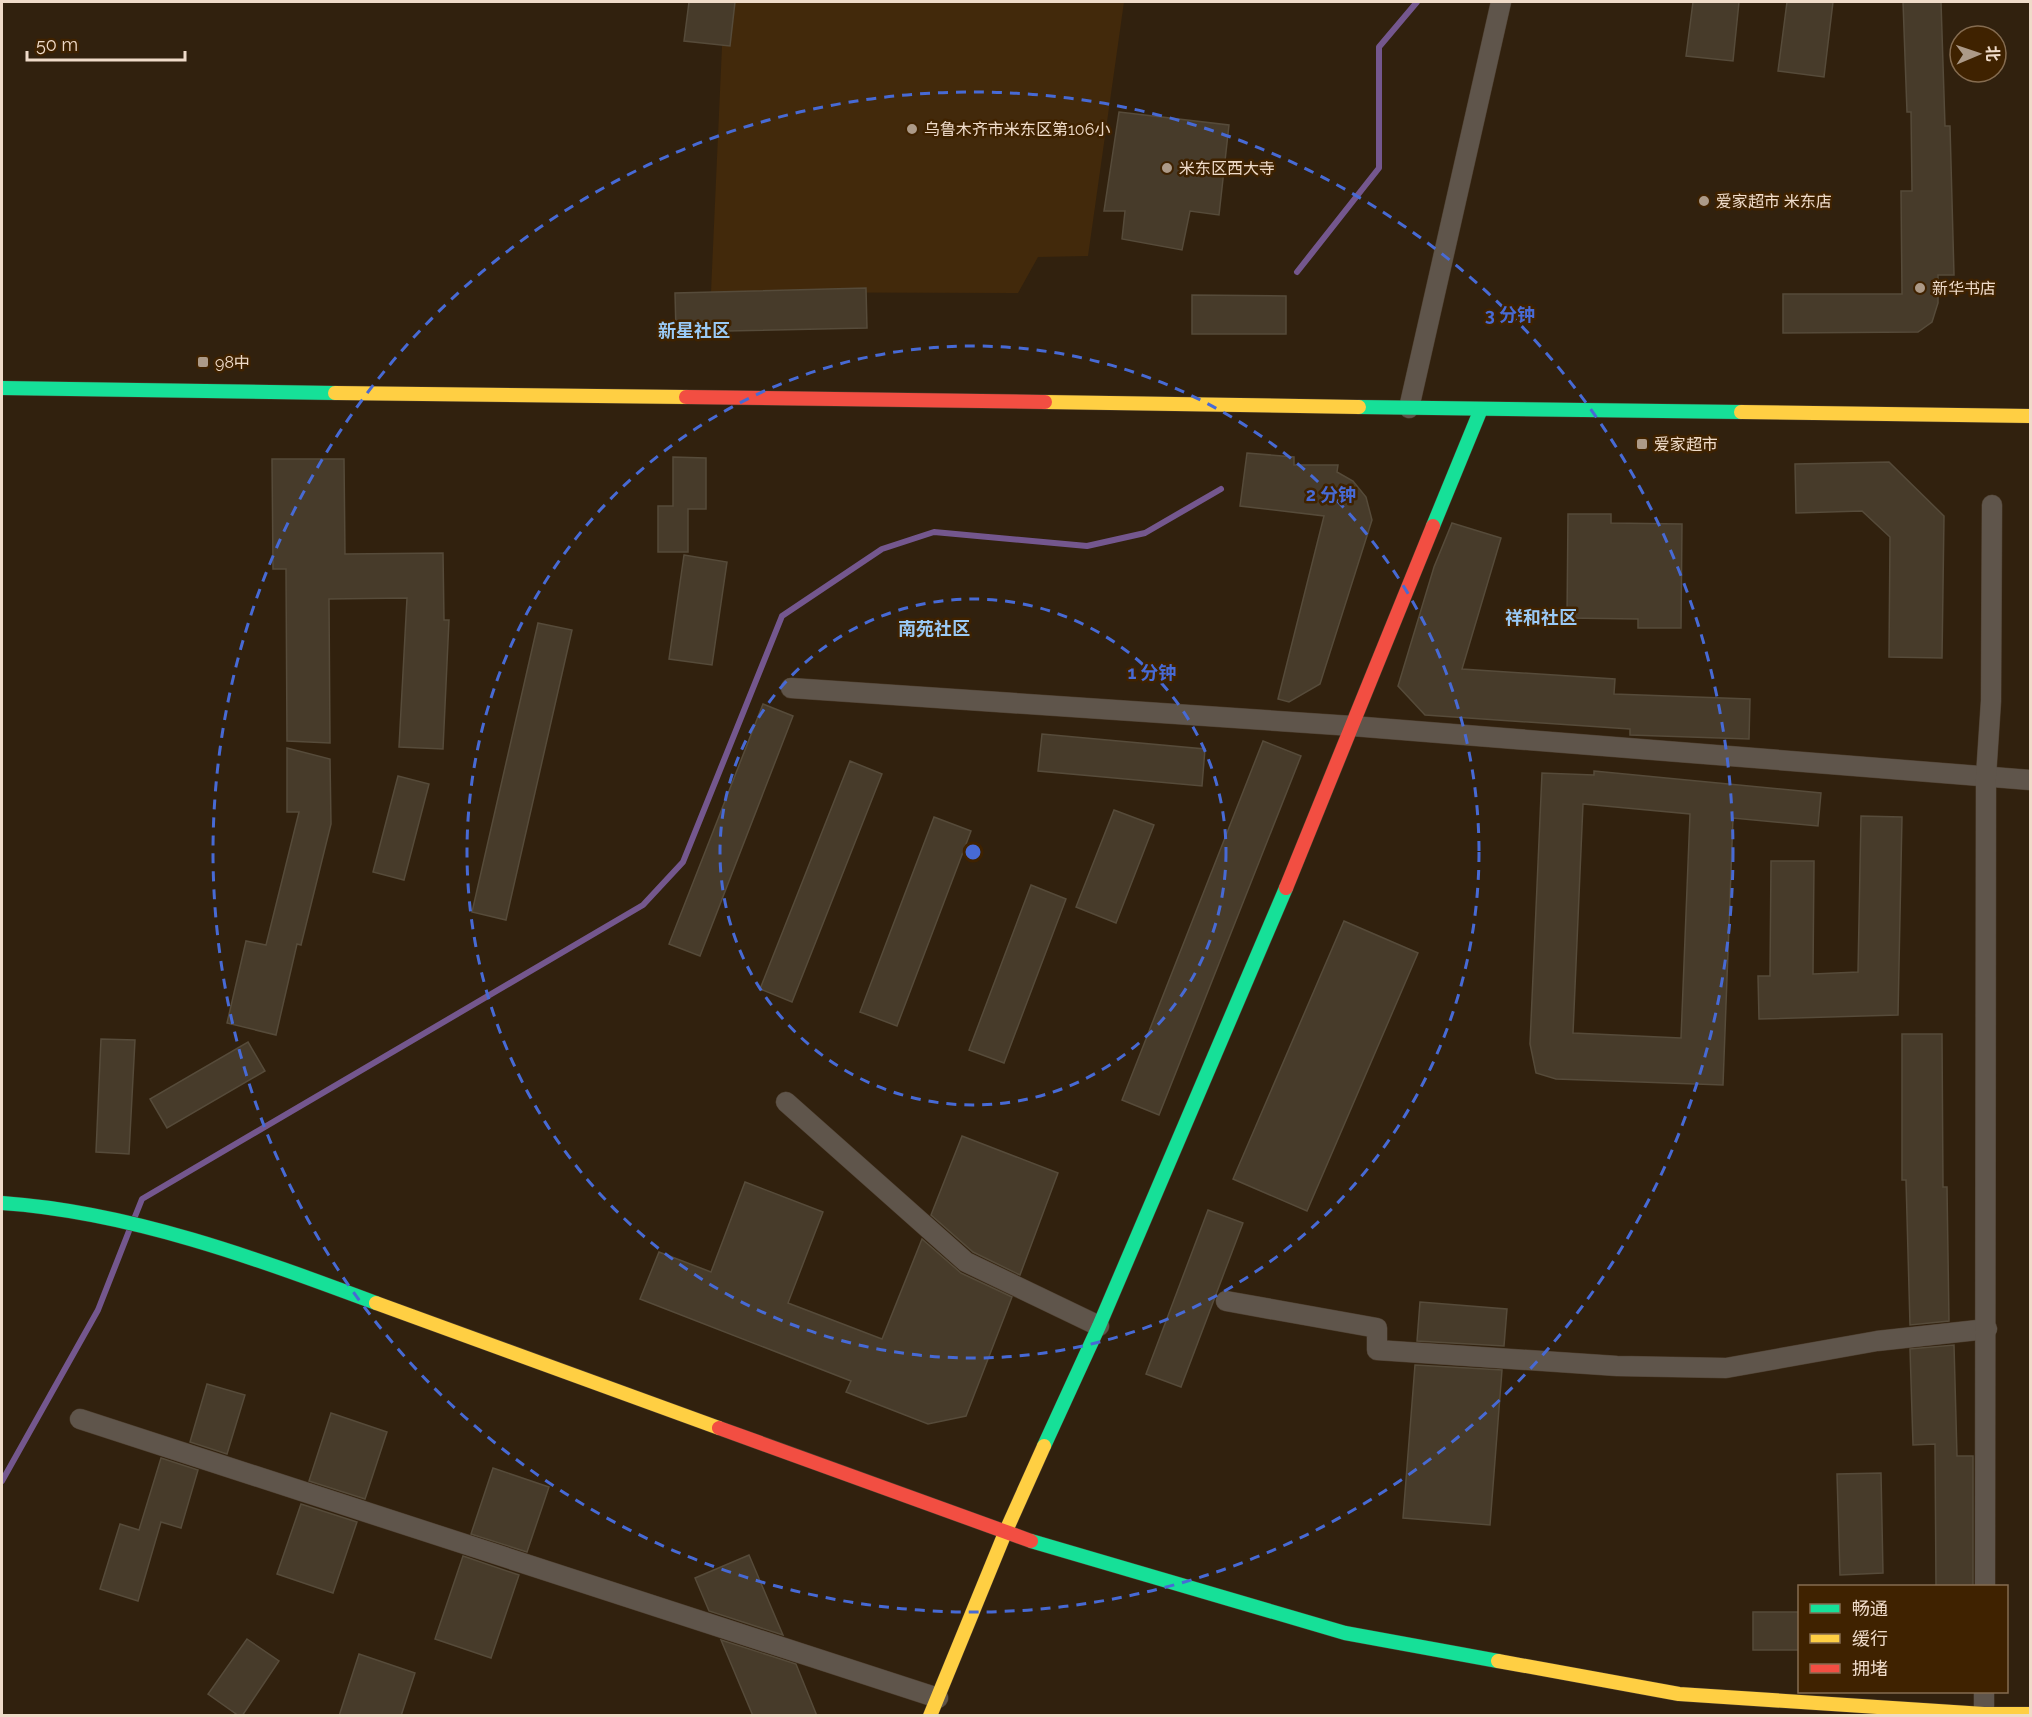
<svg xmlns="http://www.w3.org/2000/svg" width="2032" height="1717" font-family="Raleway,'Noto Sans SC',sans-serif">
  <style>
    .built { fill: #42290b }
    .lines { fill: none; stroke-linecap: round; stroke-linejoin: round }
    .stream { stroke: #74578e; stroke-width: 6 }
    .building { fill: #473b2a; stroke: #564b3a; stroke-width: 1.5; fill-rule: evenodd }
    .street-casing { stroke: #4d3e2e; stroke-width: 21 }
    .fast-casing { stroke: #4d3e2e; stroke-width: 15 }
    .slow-casing { stroke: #4d3e2e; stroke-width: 15 }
    .jam-casing { stroke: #4d3e2e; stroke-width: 15 }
    .street { stroke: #5f554b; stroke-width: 20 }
    .fast { stroke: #16e098; stroke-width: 14 }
    .slow { stroke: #ffcf43; stroke-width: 14 }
    .jam { stroke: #f24e42; stroke-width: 14 }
    .ring { fill: none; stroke: #476ad5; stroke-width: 3; stroke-dasharray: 10 8 }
    .poi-dot { fill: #ac9a88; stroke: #3f2200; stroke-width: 2 }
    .labels { text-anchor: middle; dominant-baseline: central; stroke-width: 5; stroke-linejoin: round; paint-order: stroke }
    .poi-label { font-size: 16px; fill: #efdbc9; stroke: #3f2200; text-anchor: start }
    .neighbourhood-label { font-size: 18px; font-weight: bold; fill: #9acaf6; stroke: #3f2200 }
    .centre { fill: #476ad5; stroke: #3f2200; stroke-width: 3 }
    .ring-label { font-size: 18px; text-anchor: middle; font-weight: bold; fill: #476ad5; stroke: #3f2200; stroke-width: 5; stroke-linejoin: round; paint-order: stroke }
  </style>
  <rect width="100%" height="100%" fill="#31210e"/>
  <polygon class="built" points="724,2 1124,2 1088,256 1038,257 1018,293 711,292"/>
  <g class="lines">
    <g class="stream">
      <polyline points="1297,272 1379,168 1379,47 1417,2"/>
      <polyline points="134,1219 142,1199 643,905 683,862 782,616 882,549 934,532 1087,546 1145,533 1221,489"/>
      <polyline points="2,1481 98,1310 129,1231"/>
    </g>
  </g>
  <g class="building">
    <polygon points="689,2 735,2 730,46 684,41"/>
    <polygon points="1693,2 1739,2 1733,61 1686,56"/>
    <polygon points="1787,2 1833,2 1824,77 1778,71"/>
    <polygon points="1903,2 1941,2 1945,126 1950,126 1954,275 1938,275 1938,303 1932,322 1918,332 1783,333 1783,294 1902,294 1901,191 1912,191 1911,112 1907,112"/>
    <polygon points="1119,112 1229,125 1219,215 1190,211 1182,250 1122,239 1125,211 1104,211"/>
    <polygon points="866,288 867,328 676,332 675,293"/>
    <polygon points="1192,295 1286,296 1286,334 1192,334"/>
    <polygon points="1247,453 1294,457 1294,465 1338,465 1337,472 1353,481 1366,497 1372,520 1320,684 1289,702 1278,699 1324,516 1240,506"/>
    <polygon points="673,457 706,458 706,509 688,509 688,552 658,552 658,506 673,506"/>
    <polygon points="272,459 344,459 345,554 443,553 444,620 449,620 443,749 399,747 407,598 329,599 330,743 287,741 286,569 273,569"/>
    <polygon points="1889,462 1944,516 1942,658 1889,657 1890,537 1862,511 1796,513 1795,464"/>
    <polygon points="1568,514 1611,514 1611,523 1682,524 1681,628 1638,628 1638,619 1567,618"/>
    <polygon points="1452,523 1501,538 1462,669 1615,679 1614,694 1750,699 1749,739 1630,735 1630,729 1425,715 1398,686 1434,567"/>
    <polygon points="684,555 727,562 712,665 669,659"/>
    <polygon points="538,623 572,630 506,920 472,912"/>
    <polygon points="763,704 793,716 700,956 669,944"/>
    <polygon points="1042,734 1205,749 1202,786 1038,771"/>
    <polygon points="1263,741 1301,756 1159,1115 1122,1100"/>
    <polygon points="287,748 330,759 331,824 301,945 297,944 276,1035 227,1023 246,941 266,945 299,812 287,812"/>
    <polygon points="850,761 882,774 792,1002 760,989"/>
    <path d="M 1594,771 L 1821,793 L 1818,826 L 1733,818 L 1723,1085 L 1556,1079 L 1536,1073 L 1530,1044 L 1542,773 L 1594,775 ZM 1583,804 L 1690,814 L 1681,1038 L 1573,1033 Z"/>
    <polygon points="398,776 429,784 404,880 373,872"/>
    <polygon points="1114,810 1154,825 1116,923 1076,907"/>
    <polygon points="1861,816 1902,817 1898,1015 1759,1019 1758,976 1770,976 1771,861 1814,861 1813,974 1858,972"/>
    <polygon points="934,817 971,831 897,1026 860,1012"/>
    <polygon points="1031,885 1066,899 1004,1063 969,1050"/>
    <polygon points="1344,921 1418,953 1307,1211 1233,1179"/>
    <polygon points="1902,1034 1942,1034 1943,1187 1947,1187 1949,1321 1910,1325 1906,1180 1902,1180"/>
    <polygon points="101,1039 135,1040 129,1154 96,1152"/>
    <polygon points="248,1042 265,1071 167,1128 150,1099"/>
    <polygon points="962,1136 1058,1173 1020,1275 973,1252 931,1215"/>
    <polygon points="745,1182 823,1212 788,1303 882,1339 922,1239 961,1273 1012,1297 966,1416 928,1424 846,1392 851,1381 640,1299 659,1252 711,1272"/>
    <polygon points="1208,1210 1243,1223 1181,1387 1146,1374"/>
    <polygon points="1420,1302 1507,1309 1504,1346 1417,1341"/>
    <polygon points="1954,1345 1957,1456 1973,1456 1973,1587 1936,1587 1935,1444 1913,1445 1910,1349"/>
    <polygon points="1415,1365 1502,1370 1490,1525 1403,1518"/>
    <polygon points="207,1384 245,1395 227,1454 190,1442"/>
    <polygon points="331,1413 387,1432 365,1499 309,1481"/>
    <polygon points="161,1458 198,1470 181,1528 161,1522 138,1601 100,1589 120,1524 139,1530"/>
    <polygon points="493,1468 549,1487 527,1552 471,1534"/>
    <polygon points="1881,1473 1883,1573 1840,1575 1837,1474"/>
    <polygon points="301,1504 357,1522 333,1593 277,1574"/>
    <polygon points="749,1555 783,1635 709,1611 695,1578"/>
    <polygon points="463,1556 519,1575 491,1658 435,1639"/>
    <rect x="1753" y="1612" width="47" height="38"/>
    <polygon points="247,1639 279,1661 242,1716 239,1716 208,1694"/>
    <polygon points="721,1640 796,1664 817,1716 753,1716"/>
    <polygon points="359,1654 415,1673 401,1716 339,1716"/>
  </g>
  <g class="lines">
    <g class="street-casing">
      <g id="street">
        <polyline points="1409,408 1501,2"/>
        <polyline points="791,688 1352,726 2030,780"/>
        <polyline points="786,1102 966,1262 1099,1326"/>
        <polyline points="1226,1301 1377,1328 1377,1350 1617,1366 1726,1368 1877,1341 1987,1329"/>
        <polyline points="80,1419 938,1698"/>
        <polyline points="1985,1586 1986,776 1991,701 1992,505"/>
        <polyline points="1984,1714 1984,1692"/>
      </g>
    </g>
    <g class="fast-casing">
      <g id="fast">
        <polyline points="2,388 335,393"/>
        <polyline points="1359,407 1741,412"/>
        <polyline points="1433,526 1481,409"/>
        <path d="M 2,1203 C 131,1212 255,1258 376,1303"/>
        <polyline points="1044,1446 1099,1326 1286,888"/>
        <polyline points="1031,1541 1345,1633 1498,1661"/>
      </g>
    </g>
    <g class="slow-casing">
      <g id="slow">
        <polyline points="335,393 686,397"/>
        <polyline points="1045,402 1359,407"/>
        <polyline points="1741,412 2030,416"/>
        <polyline points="376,1303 719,1428"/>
        <polyline points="1498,1661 1679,1694 1984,1714 2030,1714"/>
        <polyline points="930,1716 1005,1533 1044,1446"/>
      </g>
    </g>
    <g class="jam-casing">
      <g id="jam">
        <polyline points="686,397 1045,402"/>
        <polyline points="1286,888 1433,526"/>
        <polyline points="719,1428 1031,1541"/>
      </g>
    </g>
    <use href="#street" class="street"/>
    <use href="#fast" class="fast"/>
    <use href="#slow" class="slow"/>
    <use href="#jam" class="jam"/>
  </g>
  <g class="ring">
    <circle cx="973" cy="852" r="253"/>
    <circle cx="973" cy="852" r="506"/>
    <circle cx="973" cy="852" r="760"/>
  </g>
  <g class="poi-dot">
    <circle cx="912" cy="129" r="6"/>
    <circle cx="1167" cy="168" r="6"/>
    <circle cx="1704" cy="201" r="6"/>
    <circle cx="1920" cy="288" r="6"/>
    <rect x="197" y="356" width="12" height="12" rx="3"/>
    <rect x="1636" y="438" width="12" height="12" rx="3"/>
  </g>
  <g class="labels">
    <g class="poi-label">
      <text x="924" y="129">乌鲁木齐市米东区第106小</text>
      <text x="1179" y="168">米东区西大寺</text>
      <text x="1716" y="201">爱家超市 米东店</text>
      <text x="1932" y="288">新华书店</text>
      <text x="215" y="362">98中</text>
      <text x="1654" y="444">爱家超市</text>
    </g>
    <g class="neighbourhood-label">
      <text x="694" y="330">新星社区</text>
      <text x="1541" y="617">祥和社区</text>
      <text x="934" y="628">南苑社区</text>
    </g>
  </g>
  <circle cx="973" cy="852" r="9" class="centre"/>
  <g class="ring-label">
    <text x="1510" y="321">3 分钟</text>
    <text x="1331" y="501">2 分钟</text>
    <text x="1152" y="679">1 分钟</text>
  </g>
  <rect width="2032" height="1717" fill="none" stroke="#efdbc9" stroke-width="6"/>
  <rect x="1798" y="1585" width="210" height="108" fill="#3f2200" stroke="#856c50" stroke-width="1.5"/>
  <rect x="1810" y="1604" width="30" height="9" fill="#16e098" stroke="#856c50" stroke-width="1.5"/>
  <text x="1852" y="1615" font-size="18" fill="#efdbc9">畅通</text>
  <rect x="1810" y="1634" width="30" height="9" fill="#ffcf43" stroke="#856c50" stroke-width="1.5"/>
  <text x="1852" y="1645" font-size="18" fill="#efdbc9">缓行</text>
  <rect x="1810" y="1664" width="30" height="9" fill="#f24e42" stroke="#856c50" stroke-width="1.5"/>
  <text x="1852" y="1675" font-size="18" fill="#efdbc9">拥堵</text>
  <g transform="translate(1978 54) rotate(88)"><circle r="28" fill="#3f2200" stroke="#856c50" stroke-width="1.5"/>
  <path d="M0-4.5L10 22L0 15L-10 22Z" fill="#ac9a88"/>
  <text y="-9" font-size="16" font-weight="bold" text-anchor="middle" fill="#efdbc9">北</text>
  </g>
  <path d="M27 51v9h158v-9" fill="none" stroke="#efdbc9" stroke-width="3"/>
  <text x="36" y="51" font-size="18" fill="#efdbc9" stroke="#3f2200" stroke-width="4.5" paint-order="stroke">50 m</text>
</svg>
